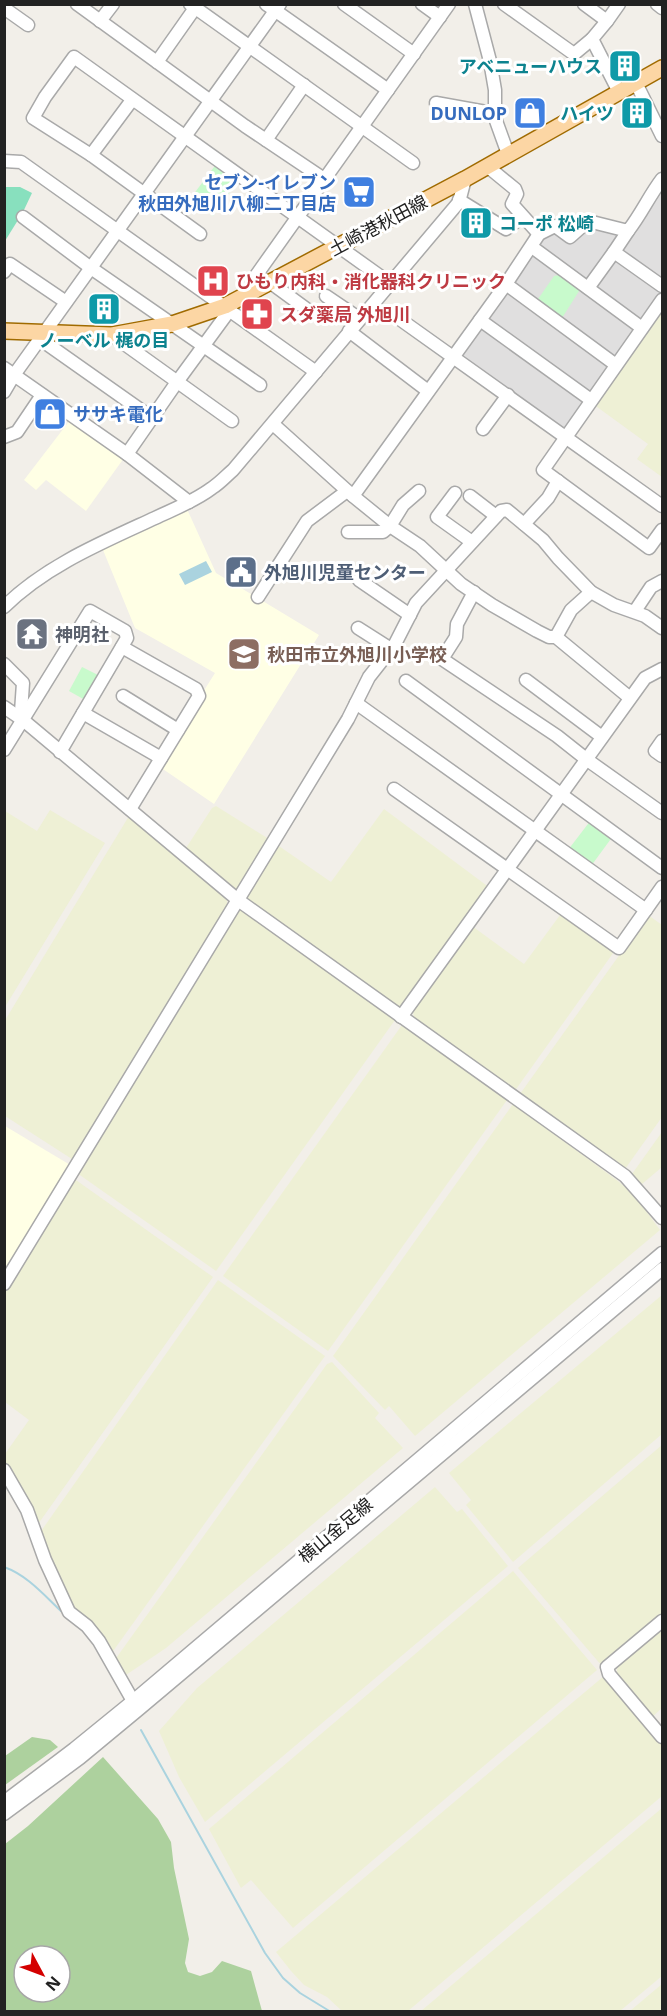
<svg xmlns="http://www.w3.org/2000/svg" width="667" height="2016" font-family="'Noto Sans','Noto Sans JP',sans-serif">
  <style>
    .residential { fill: #e0dfdf }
    .education { fill: #ffffe5 }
    .farmland { fill: #eef0d5 }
    .forest { fill: #add19e; fill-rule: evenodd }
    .park { fill: #c8facc }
    .pitch { fill: #88e0be }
    .water { fill: #aad3df }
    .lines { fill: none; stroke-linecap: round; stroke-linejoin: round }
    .stream { stroke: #aad3df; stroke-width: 2 }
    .minor-casing { stroke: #a9a9a9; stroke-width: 15 }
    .major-casing { stroke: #a06b00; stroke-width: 18 }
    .minor { stroke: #fff; stroke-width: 12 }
    .major { stroke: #fcd6a4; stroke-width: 15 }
    .labels { text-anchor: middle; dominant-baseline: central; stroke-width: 6; stroke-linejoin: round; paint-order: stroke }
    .culture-label { font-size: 18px; font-weight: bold; fill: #0d838f; stroke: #fff; text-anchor: end }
    .shop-label { font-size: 18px; font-weight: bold; fill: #366cbe; stroke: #fff; text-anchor: end }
    .street-label { font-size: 18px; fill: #222; stroke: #fff }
    .health-label { font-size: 18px; font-weight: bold; fill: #be3a42; stroke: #fff; text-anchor: start }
    .service-label { font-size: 18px; font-weight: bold; fill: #4e5e75; stroke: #fff; text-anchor: start }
    .worship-label { font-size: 18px; font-weight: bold; fill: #5b616d; stroke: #fff; text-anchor: start }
    .education-label { font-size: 18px; font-weight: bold; fill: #785e54; stroke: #fff; text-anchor: start }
  </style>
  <rect width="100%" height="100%" fill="#f2efe9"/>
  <polygon class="residential" points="662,179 662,300 565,436 453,356 539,234 555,226 570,237 588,221 628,231"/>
  <g class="education">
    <polygon points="70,420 124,458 86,511 46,480 36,490 24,480"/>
    <polygon points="187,509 216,573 319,635 214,804 157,765 215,673 135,628 103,550"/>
    <polygon points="5,1126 72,1166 5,1275"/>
  </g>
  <g class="farmland">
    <polygon points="662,306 662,477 637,459 648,444 593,404"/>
    <polygon points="216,806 269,839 237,890 186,848 212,808"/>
    <polygon points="384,809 490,888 405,1005 397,1008 245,897 276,844 331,882"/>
    <polygon points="50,810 105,843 5,1007 5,811 37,831"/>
    <polygon points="129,816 227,900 227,910 72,1159 5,1116 4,1022"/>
    <polygon points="241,910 395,1020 216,1271 77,1173 236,912"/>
    <polygon points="563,911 616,949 514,1092 414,1020 413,1010 472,926 524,964"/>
    <polygon points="648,915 662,925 662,1117 625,1169 520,1094"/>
    <polygon points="402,1025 507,1100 328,1351 223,1276"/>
    <polygon points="513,1104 618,1181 635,1196 660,1230 415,1436 389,1406 385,1410 333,1356"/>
    <polygon points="662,1132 662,1167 642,1184 632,1174"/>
    <polygon points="73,1178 213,1277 36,1527 22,1492 5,1462 5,1454 29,1420 5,1402 4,1291"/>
    <polygon points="218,1280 325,1356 111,1654 68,1603 39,1534"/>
    <polygon points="662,1295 662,1434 513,1562 466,1505 471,1500 449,1473"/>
    <polygon points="332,1362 379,1413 375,1418 403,1448 166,1648 123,1677 114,1661 327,1364"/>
    <polygon points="662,1445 662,1615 602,1666 518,1568"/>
    <polygon points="435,1487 457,1512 462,1509 508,1566 205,1822 179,1777 159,1731 197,1688"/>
    <polygon points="513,1571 597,1670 293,1928 251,1880 241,1888 209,1829"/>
    <polygon points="662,1627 662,1708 652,1717 616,1675 618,1665"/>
    <polygon points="604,1676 662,1745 662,1796 408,2011 342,2011 327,1997 304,1985 291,1971 276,1952"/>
    <polygon points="662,1808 662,1976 620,2011 421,2011"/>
    <polygon points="662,1984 662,2011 630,2011"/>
  </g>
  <g class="forest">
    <polygon points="32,1737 50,1740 58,1747 5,1785 5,1756"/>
    <path d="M 103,1757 L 158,1819 L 171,1842 L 174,1868 L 189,1939 L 185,1963 L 188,1972 L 200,1976 L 212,1972 L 222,1961 L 251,1971 L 262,2011 L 5,2011 L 5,1844 L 28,1826 ZM 24,1956 L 60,1956 L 60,1992 L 24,1992 Z"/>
  </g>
  <g class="park">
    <polygon points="217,163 239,179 213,216 190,199"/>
    <polygon points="564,274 581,288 562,318 538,299 554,276"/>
    <polygon points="82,667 100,676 85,700 69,691"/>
    <polygon points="591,820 613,836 591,866 568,850"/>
  </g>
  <polygon class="pitch" points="5,187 20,187 32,193 23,212 5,241"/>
  <polygon class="water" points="206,561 212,572 185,585 179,574"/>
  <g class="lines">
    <g class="stream">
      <path d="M 4,1567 C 27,1575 44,1595 61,1611"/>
      <polyline points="141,1730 265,1953 283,1978 300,1993 331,2012"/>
    </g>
    <g class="minor-casing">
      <g id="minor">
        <polyline points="77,4 245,126 324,179"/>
        <polyline points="190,4 413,163"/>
        <polyline points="266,4 388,90"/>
        <polyline points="344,4 414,54"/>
        <polyline points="422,4 440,17"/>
        <polyline points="475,4 490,61 495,90 495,118 508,154"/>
        <polyline points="504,4 574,54 592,39 607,21"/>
        <polyline points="584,4 607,21 619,4"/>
        <polyline points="657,4 662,8"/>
        <polyline points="4,8 28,25"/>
        <polyline points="100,21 113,4"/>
        <polyline points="592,39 619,92"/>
        <polyline points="157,62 195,8"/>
        <polyline points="636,83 662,136"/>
        <polyline points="436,103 486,112 495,118"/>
        <polyline points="266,140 304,85"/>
        <polyline points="91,155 132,100"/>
        <polyline points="4,161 21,162 316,372"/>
        <polyline points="487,166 515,189 517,194 512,204 539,234"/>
        <polyline points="459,200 506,229 522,217"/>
        <polyline points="23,217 91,268 260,385"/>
        <polyline points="628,231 614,252 662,286"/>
        <polyline points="200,234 91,155 33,118 45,97 74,57 391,284"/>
        <polyline points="532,247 642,328"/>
        <polyline points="4,272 10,264 66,302"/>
        <polyline points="271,283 312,313"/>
        <polyline points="506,284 616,365"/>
        <polyline points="588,288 614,252"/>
        <polyline points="256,291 255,277 449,4"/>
        <polyline points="326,296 360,319"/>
        <polyline points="662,300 543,470 649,548 662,530"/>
        <polyline points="401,320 662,506"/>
        <polyline points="480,320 591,400"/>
        <polyline points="349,331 428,391"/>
        <polyline points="112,335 232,421"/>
        <polyline points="40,339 152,418"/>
        <polyline points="4,368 127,454 189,502"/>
        <polyline points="4,392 14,375 280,4"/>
        <polyline points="273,424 353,496 390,526 420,546 461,584 492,605 537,631 549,637 556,637 630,698"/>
        <polyline points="483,429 508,395"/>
        <polyline points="4,437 17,432 42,395"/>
        <polyline points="127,454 177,382 229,311"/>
        <polyline points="455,493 437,517 472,542"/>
        <path d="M 353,496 L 506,284 L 539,234 L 555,226 L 570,237 L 588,221 L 628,231 C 642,213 649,196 662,179"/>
        <polyline points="470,496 496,516"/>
        <polyline points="524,524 548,498 558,481"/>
        <polyline points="348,532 383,532 390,526 403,505 419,491"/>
        <polyline points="359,580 410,615"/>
        <polyline points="474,592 457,624 456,637 442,659 557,736 586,759 662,813"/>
        <polyline points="258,597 307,521 347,491"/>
        <path d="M 4,607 C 45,566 103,542 155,518 C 174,509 195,501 212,488 C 220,483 226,476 233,470 L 459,202 L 465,179"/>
        <polyline points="635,611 651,587 662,581"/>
        <polyline points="358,628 391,649"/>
        <polyline points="556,637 571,610 591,592"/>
        <polyline points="122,647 196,689 199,696 130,809"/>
        <polyline points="4,664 23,683 21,712 19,717"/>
        <polyline points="526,680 602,737"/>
        <polyline points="406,681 662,868"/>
        <polyline points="123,696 178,730"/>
        <polyline points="356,703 646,910"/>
        <polyline points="4,707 23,720 238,900 625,1176 662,1218"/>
        <polyline points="83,713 161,758"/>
        <polyline points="662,741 655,751 662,756"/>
        <polyline points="4,750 90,611 125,631 127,638 60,752"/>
        <polyline points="394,789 619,948 662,887"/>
        <polyline points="401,1017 645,678 662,669"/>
        <polyline points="4,1284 348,719 369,677 395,644 416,603 501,511 507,510 543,540 558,558 591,592 614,605 645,616 662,628"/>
        <polyline points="4,1470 27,1510 45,1560 69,1612 87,1626 99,1641 133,1701"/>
        <polyline points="662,1621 607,1667 609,1674 662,1737"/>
        <polyline points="4,1802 74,1749 133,1701 662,1253"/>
        <polyline points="4,1814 80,1758 138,1710 662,1269"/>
      </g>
    </g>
    <g class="major-casing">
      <polyline id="major" points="4,331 112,335 172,324 225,306 465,179 662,68"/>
    </g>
    <use href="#minor" class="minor"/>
    <use href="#major" class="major"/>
  </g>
  <defs>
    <g id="building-square" transform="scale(1.725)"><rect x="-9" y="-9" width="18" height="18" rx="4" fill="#0f9aa8" stroke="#fff"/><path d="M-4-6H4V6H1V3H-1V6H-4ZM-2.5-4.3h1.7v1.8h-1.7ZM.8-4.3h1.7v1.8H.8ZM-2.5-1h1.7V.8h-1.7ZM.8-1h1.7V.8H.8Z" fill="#fff"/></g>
    <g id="shop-square" transform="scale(1.725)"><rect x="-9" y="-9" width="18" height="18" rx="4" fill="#3f7fe0" stroke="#fff"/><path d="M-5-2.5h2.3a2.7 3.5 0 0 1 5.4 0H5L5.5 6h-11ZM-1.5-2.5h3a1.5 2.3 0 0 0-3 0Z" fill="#fff"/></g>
    <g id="supermarket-square" transform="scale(1.725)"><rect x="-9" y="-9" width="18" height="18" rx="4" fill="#3f7fe0" stroke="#fff"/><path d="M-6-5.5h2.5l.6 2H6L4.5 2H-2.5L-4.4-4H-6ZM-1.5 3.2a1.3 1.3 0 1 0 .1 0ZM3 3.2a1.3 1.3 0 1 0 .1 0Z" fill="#fff"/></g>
    <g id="hospital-square" transform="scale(1.725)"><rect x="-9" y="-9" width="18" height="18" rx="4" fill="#e0444e" stroke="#fff"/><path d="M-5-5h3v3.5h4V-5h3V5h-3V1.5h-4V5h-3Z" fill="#fff"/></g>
    <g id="pharmacy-square" transform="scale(1.725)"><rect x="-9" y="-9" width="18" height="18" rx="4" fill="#e0444e" stroke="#fff"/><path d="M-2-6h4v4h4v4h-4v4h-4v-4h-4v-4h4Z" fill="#fff"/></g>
    <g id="civic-square" transform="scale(1.725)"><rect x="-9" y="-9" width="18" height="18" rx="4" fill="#5c6f8a" stroke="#fff"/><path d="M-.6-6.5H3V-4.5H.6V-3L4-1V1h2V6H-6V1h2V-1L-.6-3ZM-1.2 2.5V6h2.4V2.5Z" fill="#fff"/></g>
    <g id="temple-square" transform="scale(1.725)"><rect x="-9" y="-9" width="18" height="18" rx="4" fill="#6b7280" stroke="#fff"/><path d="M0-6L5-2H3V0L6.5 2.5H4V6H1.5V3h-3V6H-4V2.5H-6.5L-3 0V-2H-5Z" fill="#fff"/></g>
    <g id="school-square" transform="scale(1.725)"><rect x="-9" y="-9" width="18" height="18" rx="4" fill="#8d6e63" stroke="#fff"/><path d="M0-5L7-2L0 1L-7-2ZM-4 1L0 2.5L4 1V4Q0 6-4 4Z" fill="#fff"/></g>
  </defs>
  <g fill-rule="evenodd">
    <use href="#building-square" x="625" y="66"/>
    <use href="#shop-square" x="530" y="113"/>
    <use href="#building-square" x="637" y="113"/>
    <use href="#supermarket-square" x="359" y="192"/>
    <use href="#building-square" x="476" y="223"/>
    <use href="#hospital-square" x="213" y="281"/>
    <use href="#building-square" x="104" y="309"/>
    <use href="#pharmacy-square" x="257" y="314"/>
    <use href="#shop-square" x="50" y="414"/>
    <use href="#civic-square" x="241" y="572"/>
    <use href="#temple-square" x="32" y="634"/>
    <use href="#school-square" x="244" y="654"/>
  </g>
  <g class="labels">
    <g class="culture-label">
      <text x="602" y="66">アベニューハウス</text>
      <text x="614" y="113">ハイツ</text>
      <text x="499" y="223" text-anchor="start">コーポ 松崎</text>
      <text x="104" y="340" text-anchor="middle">ノーベル 梶の目</text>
    </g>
    <g class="shop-label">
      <text x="507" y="113">DUNLOP</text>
      <text x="336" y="182">セブン-イレブン<tspan x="336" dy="21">秋田外旭川八柳二丁目店</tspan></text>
      <text x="73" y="414" text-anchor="start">ササキ電化</text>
    </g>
    <g class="street-label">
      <text transform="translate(378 225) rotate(-28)">土崎港秋田線</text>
      <text transform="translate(335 1530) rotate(-40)">横山金足線</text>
    </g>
    <g class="health-label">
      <text x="236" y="281">ひもり内科・消化器科クリニック</text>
      <text x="280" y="314">スダ薬局 外旭川</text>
    </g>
    <g class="service-label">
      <text x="264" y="572">外旭川児童センター</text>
    </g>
    <g class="worship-label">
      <text x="55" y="634">神明社</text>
    </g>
    <g class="education-label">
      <text x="267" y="654">秋田市立外旭川小学校</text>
    </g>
  </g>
  <rect width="667" height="2016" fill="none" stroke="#222222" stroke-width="12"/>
  <g transform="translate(42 1974) rotate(131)"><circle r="28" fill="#ffffff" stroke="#a7a7a7" stroke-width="1.5"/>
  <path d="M0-4.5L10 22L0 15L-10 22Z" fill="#d40000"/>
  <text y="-9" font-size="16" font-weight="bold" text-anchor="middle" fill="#222222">N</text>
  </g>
</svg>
